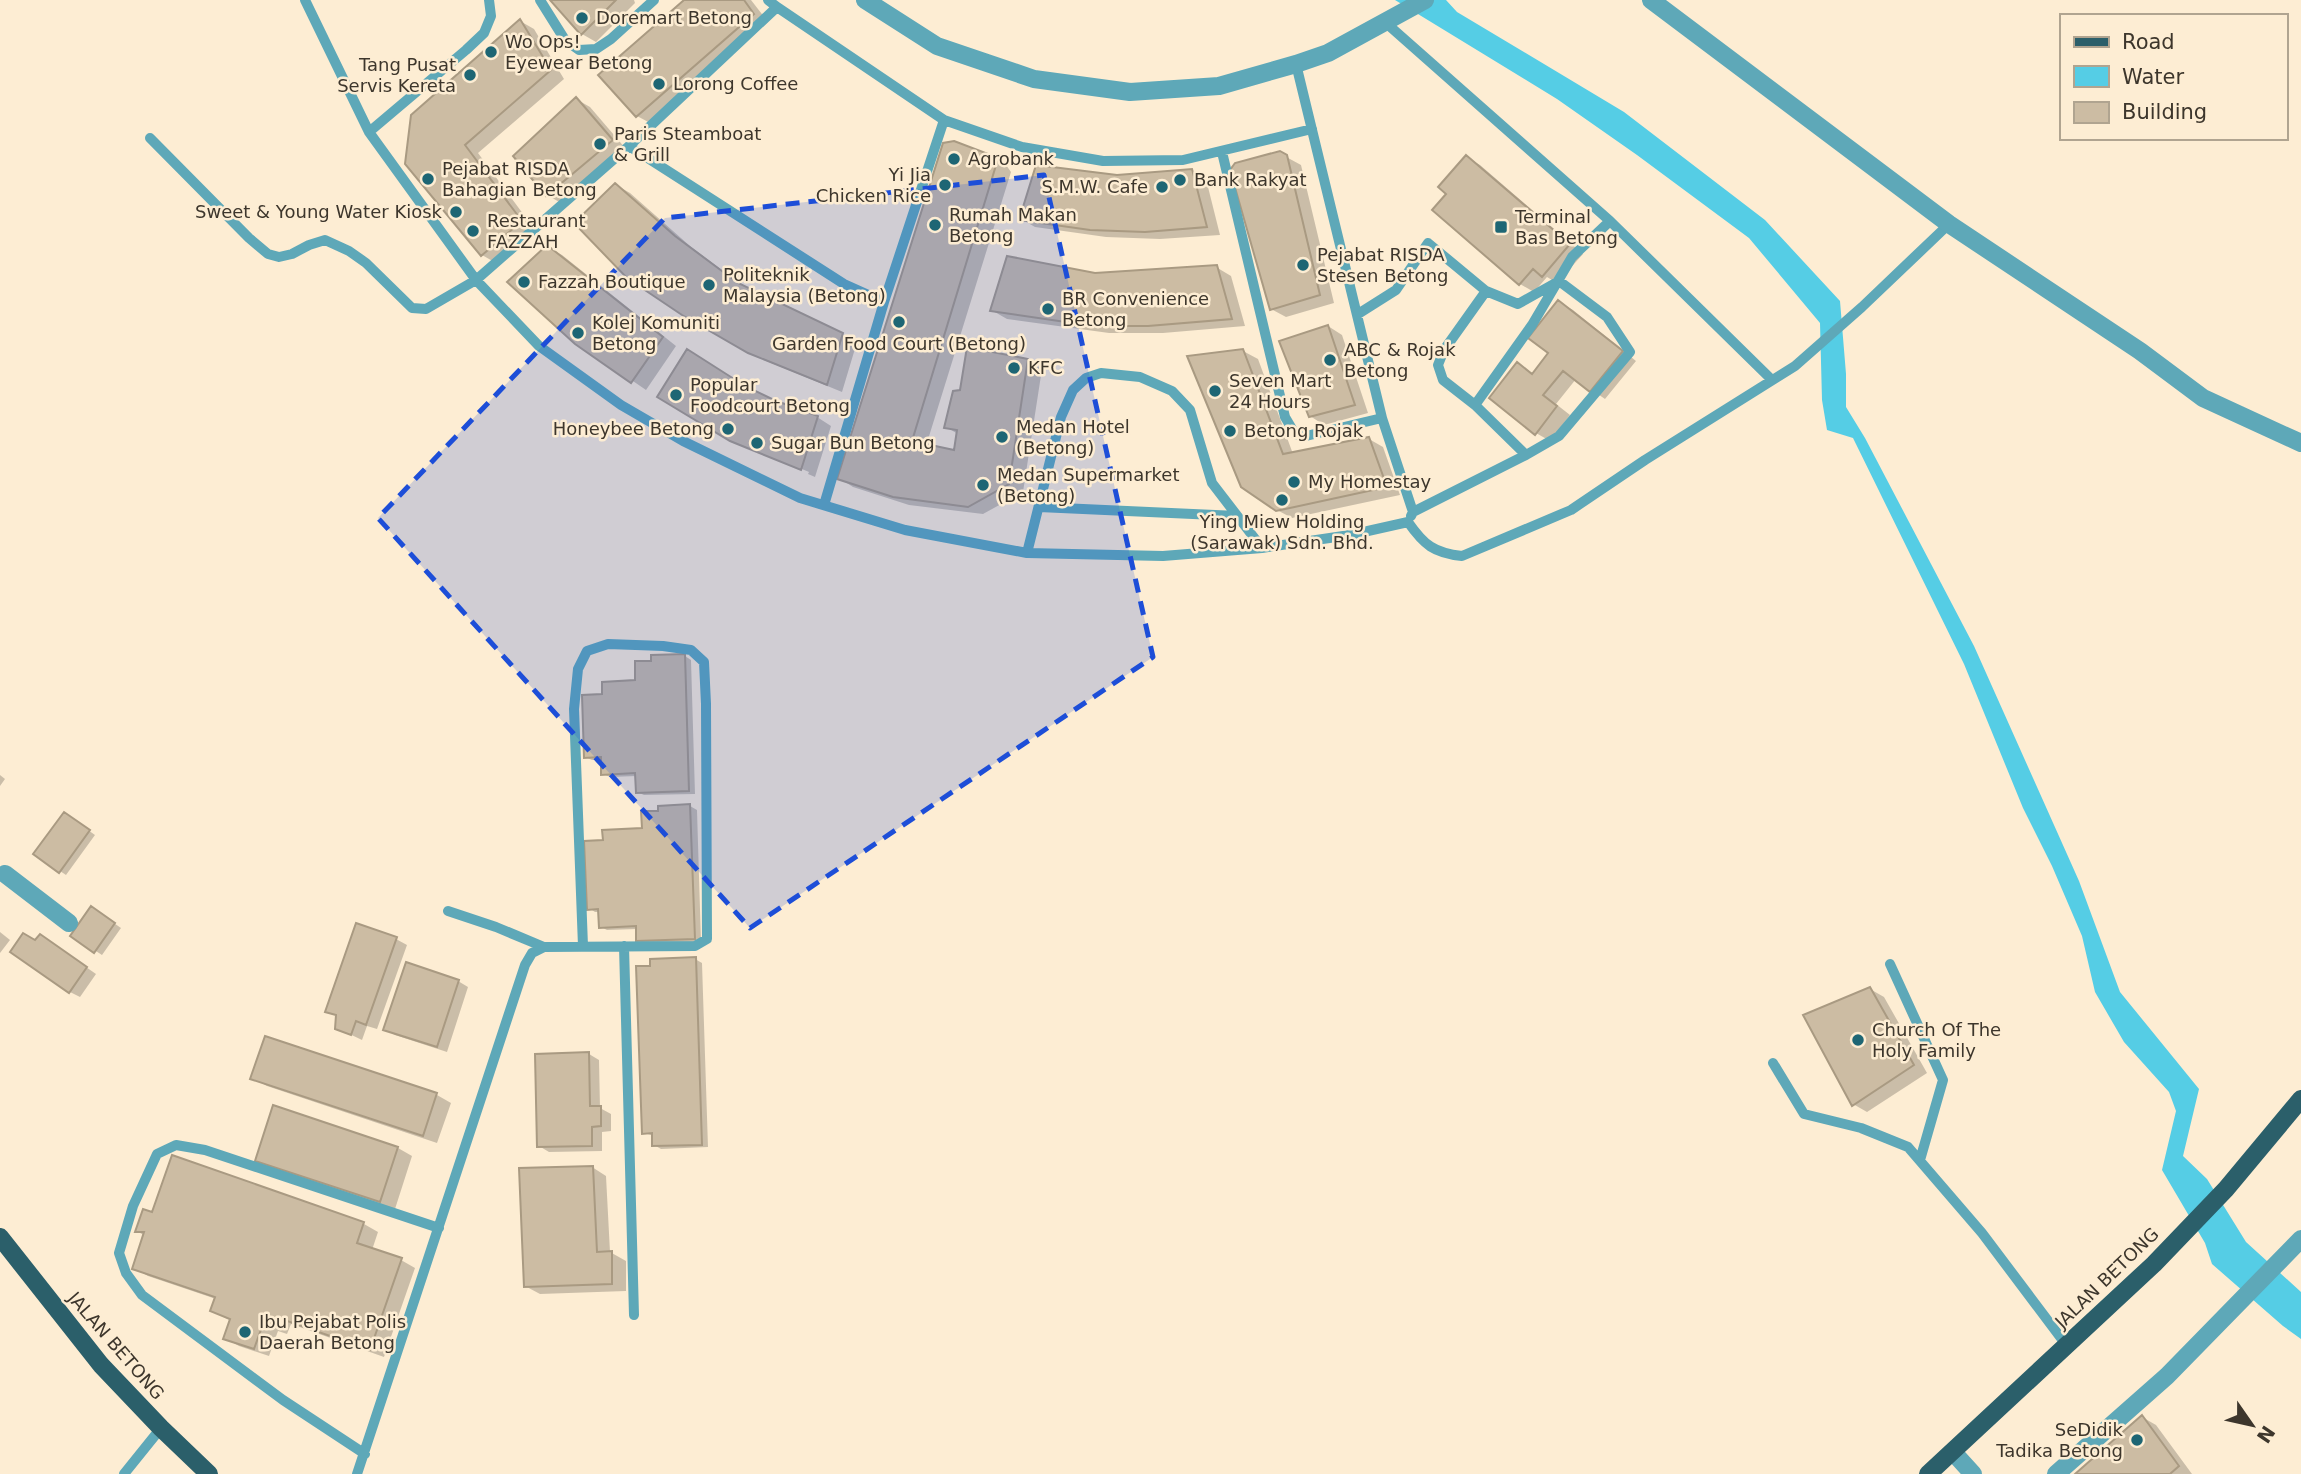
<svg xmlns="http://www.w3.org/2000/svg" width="2301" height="1474" viewBox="0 0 2301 1474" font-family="'DejaVu Sans',sans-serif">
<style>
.water{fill:#55cde5}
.shadow{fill:#0003}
.building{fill:#ccbca3;stroke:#a99a82;stroke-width:2}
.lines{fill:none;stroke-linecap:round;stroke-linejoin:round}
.service{stroke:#5ea8b8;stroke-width:10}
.minor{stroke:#5ea8b8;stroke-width:18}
.tertiary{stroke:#5ea8b8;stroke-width:18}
.primary{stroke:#2b5f6a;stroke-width:18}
.marked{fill:#1d4ed8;fill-opacity:0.2;stroke:#1d4ed8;stroke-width:5;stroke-dasharray:14 9;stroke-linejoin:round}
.poi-dot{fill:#1e6674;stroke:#fdedd3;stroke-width:2.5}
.labels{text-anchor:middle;stroke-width:5;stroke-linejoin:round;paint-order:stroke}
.poi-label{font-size:18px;fill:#3d362c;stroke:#fdedd3;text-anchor:start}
.street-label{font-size:18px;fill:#3d362c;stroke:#fdedd3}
</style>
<rect width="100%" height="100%" fill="#fdedd3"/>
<path class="water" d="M1395,0H1446L1457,12L1624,112L1765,220L1840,301L1846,374V407L1865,438L1974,646L2079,881L2120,992L2199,1089L2183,1156L2207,1179L2246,1242L2301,1292V1339L2283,1326L2212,1264L2205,1243L2162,1170L2176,1111L2169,1092L2124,1042L2095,992L2082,936L2052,866L2023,808L1964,664L1853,438L1827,430L1822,400L1820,323L1749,238L1637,155L1557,99Z"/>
<path class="shadow" d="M552,0H634L635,3L596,42L582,34Z
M686,0H751L768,22L652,124L637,116Z
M520,21L534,29L564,79L478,153L535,230L496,263L482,255L407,163Z
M576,99L590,107L626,149L561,203L547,195Z
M1279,153L1301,165L1334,303L1286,317L1271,309Z
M991,157L1006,165L1011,172L926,446L955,452L958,434L946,427L1028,361L1042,369L1023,492L983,514L909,505L853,487L839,478Z
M1466,157L1480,165L1583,254L1557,283L1547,277L1534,292L1520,284L1434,210L1448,193Z
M1192,171L1206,179L1220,235L1160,239L1106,237L1035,227L1021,219L1117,177Z
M616,185L630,193L690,246L747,289L857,342L842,392L764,360L683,314Z
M547,247L562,255L676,346L646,390L576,342Z
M1216,267L1231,276L1245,326L1163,333H1109L1007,319L993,311L1095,275Z
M1559,302L1573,310L1636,361L1605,399L1576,379L1556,404L1570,415L1550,441L1536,433L1518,365L1534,374L1550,353Z
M1328,326L1342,335L1368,413L1324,425L1310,416Z
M1243,351L1258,359L1293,454L1369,439L1383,447L1400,495L1292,518L1277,510Z
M751,390L773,402L817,417L831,426L815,477L808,474L809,472L730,439Z
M685,656L691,660L695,794L644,795L637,792V776L610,777L603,774V760H592L585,757L604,696L637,682L653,663Z
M0,775L5,779L0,786Z
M690,806L697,810L701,942L644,944L638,940L637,929L607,930L601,927L600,912H595L589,908L604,842L643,830L660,812Z
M71,818L95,835L66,875L60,871Z
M98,912L121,928L102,955L73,936Z
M0,932L10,940L0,953Z
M396,939L407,945L377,1029L367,1026L362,1040L337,1028L338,1017L327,1011Z
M35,942H50L96,974L80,997L70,992Z
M695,959L702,963L708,1147L661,1149L654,1145V1136L644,1133Z
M458,981L468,987L447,1052L395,1035L385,1029Z
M1870,989L1884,997L1927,1073L1867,1112L1853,1104Z
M266,1038L437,1095L451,1103L437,1143L267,1086L252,1078Z
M589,1054L599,1060L600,1108L611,1114V1131L602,1132V1151L549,1152L539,1146Z
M274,1108L398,1148L412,1156L395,1209L271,1168L257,1160Z
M173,1158L364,1224L378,1232L372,1250L401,1260L415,1268L384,1357L291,1324L287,1334L278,1331L269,1356L239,1346L225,1338L231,1321L212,1311L216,1299L148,1276L134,1268L145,1236L137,1231L153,1214Z
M592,1167L606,1176L610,1252L626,1261V1291L540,1294L525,1286Z
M2142,1417L2156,1425L2192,1474H2077Z"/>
<path class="building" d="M550,0H616L581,35Z
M684,0H744L754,14L636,117L598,75Z
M520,19L551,70L465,145L522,221L481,256L405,164L411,115Z
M576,97L613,140L546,196L513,156Z
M954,141L991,155L997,162L912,441L954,450L957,430L944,428L953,391L960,390L967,347L1028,359L1009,484L968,507L893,497L837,479L943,143Z
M1280,151L1287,155L1320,295L1270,310L1230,170L1235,163Z
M1466,155L1570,244L1542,277L1533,269L1519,285L1432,210L1446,194L1438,187Z
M1036,165L1117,175L1192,169L1207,227L1145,232L1090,230L1019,220Z
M615,183L675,236L738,283L843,333L827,385L748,353L682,315L627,278L574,223Z
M547,245L663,337L631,383L575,344L507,282Z
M1007,256L1095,273L1217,265L1232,319L1148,326H1093L990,311Z
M1558,300L1623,351L1590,392L1563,371L1543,395L1557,406L1535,435L1489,398L1517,362L1532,374L1548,353L1528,338Z
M1328,325L1355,405L1309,417L1279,341Z
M687,349L745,386L774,400L818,416L801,470L730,441L657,397Z
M1243,349L1283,454L1369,437L1387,487L1276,511L1241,487L1187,356Z
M685,654L689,791L636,793L635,773L601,775V757L584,758L582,695L602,694V682L635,680V661H651V655Z
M690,804L695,939L636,941V926L599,928L598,909L587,910L584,841L603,840L602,830L642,828L641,811H658V806Z
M64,812L90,830L59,873L33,854Z
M91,906L115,923L94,953L70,936Z
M356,923L397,937L366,1025L356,1021L351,1035L335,1029L336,1015L325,1012Z
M23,933L35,940L40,934L87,967L69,993L10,952Z
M696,957L702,1145L652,1146V1133L642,1134L636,966H650V959Z
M406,962L459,980L437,1047L383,1030Z
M1870,987L1914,1065L1852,1106L1803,1015Z
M265,1036L437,1093L423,1136L250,1079Z
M589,1052L590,1106H601V1126L592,1127V1146L537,1147L535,1054Z
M273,1105L398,1147L380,1202L255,1161Z
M172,1155L364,1222L357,1243L402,1258L370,1350L276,1317L273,1328L263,1324L254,1349L223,1339L230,1319L210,1311L215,1297L132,1269L144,1232H135L143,1209L152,1212Z
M593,1166L597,1252L612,1251V1284L524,1287L519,1168Z
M2142,1415L2179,1466L2170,1474H2075Z"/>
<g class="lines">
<path class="service" d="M305,0L369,132L476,280L539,346L621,405L683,441L800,498L905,530L1027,553L1163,556L1262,548L1350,535L1408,522C1424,545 1434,553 1462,556L1571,510L1645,460L1795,366L1862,307L1949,224
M540,0L565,40L579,50L596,49L611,39L654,0
M768,0L777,7L629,146L844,284L884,302L944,120L777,7
M1386,23L1610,221L1771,379
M1296,64L1382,418L1413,512L1411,516
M944,120L1022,147L1103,161L1183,160L1312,129
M369,132L466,50L484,33L491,16L489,0
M150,138L249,238L268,254L279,257L292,254L309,245L325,240L349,251L366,263L412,308L426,309L476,280L629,146
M1222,152L1285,417L1295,434L1306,436L1382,418
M1358,314L1396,290L1428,243L1486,291L1518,304L1559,281L1607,317L1630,352L1559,436L1526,455L1413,512
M1475,405L1443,380L1438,365L1444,350L1486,291
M1526,455L1475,405L1532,325L1572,257L1610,221
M824,505L884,302
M1039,507L1237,516
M1027,553L1061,417L1073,390L1086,378L1101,373L1140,377L1172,391L1190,410L1212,483L1262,548
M448,911L496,927L544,947
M624,946L634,1315
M1890,964L1943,1080L1920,1160
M1773,1063L1804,1114L1861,1128L1908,1147L1982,1233L2067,1346
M365,1454L283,1400L142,1295L126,1273L119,1253L133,1206L157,1154L176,1145L205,1150L439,1228
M124,1474L161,1428
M357,1474L525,965L532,953L544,947L695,946L707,939L706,704L704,662L691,650L663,646L608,644L587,651L578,669L574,709L583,946"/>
<path class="minor" d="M865,0L937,46L1034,79L1130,92L1219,86L1296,64L1328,53L1425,0
M5,874L69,923
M1953,1452L1973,1474
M2056,1474L2167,1376L2301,1239"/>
<path class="tertiary" d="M1651,0L1949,224L2140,351L2203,398L2301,443"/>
<path class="primary" d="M0,1237L101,1365L161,1428L209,1474
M1928,1474L2154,1264L2226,1189L2301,1099"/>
</g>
<path class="marked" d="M1044,175L1153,657L750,928L378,518L665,218Z"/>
<g class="poi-dot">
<circle cx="582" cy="18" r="7"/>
<circle cx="491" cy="52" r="7"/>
<circle cx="470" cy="75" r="7"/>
<circle cx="659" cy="84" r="7"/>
<circle cx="600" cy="144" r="7"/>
<circle cx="954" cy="159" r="7"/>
<circle cx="428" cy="179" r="7"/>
<circle cx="1180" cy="180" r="7"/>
<circle cx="945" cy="185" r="7"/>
<circle cx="1162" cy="187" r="7"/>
<circle cx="456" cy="212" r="7"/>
<circle cx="935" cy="225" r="7"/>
<rect x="1494" y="220" width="14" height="14" rx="3.5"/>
<circle cx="473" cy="231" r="7"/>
<circle cx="1303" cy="265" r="7"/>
<circle cx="524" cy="282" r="7"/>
<circle cx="709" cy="285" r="7"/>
<circle cx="1048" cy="309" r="7"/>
<circle cx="899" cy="322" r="7"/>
<circle cx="578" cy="333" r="7"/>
<circle cx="1330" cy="360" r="7"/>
<circle cx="1014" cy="368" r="7"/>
<circle cx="1215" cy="391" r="7"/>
<circle cx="676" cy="395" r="7"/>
<circle cx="728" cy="429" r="7"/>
<circle cx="1230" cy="431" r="7"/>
<circle cx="1002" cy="437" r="7"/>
<circle cx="757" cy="443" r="7"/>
<circle cx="1294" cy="482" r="7"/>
<circle cx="983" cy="485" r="7"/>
<circle cx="1282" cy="500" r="7"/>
<circle cx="1858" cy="1040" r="7"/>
<circle cx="245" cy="1332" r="7"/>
<circle cx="2137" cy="1440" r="7"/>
</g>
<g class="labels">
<g class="poi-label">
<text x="596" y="24">Doremart Betong</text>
<text x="505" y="48">Wo Ops!<tspan x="505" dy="21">Eyewear Betong</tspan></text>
<text x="456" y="71" text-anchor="end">Tang Pusat<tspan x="456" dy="21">Servis Kereta</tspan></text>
<text x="673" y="90">Lorong Coffee</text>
<text x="614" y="140">Paris Steamboat<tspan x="614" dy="21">&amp; Grill</tspan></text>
<text x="968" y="165">Agrobank</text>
<text x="442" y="175">Pejabat RISDA<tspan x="442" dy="21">Bahagian Betong</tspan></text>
<text x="931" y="181" text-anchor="end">Yi Jia<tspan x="931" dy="21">Chicken Rice</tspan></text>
<text x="1194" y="186">Bank Rakyat</text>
<text x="1148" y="193" text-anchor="end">S.M.W. Cafe</text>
<text x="442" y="218" text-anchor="end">Sweet &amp; Young Water Kiosk</text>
<text x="949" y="221">Rumah Makan<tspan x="949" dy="21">Betong</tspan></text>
<text x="1515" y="223">Terminal<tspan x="1515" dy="21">Bas Betong</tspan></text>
<text x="487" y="227">Restaurant<tspan x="487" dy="21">FAZZAH</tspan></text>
<text x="1317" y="261">Pejabat RISDA<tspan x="1317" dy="21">Stesen Betong</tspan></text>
<text x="723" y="281">Politeknik<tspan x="723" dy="21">Malaysia (Betong)</tspan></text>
<text x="538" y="288">Fazzah Boutique</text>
<text x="1062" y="305">BR Convenience<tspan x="1062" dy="21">Betong</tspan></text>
<text x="592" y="329">Kolej Komuniti<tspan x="592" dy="21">Betong</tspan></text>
<text x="899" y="350" text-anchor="middle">Garden Food Court (Betong)</text>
<text x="1344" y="356">ABC &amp; Rojak<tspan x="1344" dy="21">Betong</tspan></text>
<text x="1028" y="374">KFC</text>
<text x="1229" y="387">Seven Mart<tspan x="1229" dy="21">24 Hours</tspan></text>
<text x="690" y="391">Popular<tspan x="690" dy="21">Foodcourt Betong</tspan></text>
<text x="1016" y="433">Medan Hotel<tspan x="1016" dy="21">(Betong)</tspan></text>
<text x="714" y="435" text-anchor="end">Honeybee Betong</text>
<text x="1244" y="437">Betong Rojak</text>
<text x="771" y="449">Sugar Bun Betong</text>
<text x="997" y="481">Medan Supermarket<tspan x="997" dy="21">(Betong)</tspan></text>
<text x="1308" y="488">My Homestay</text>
<text x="1282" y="528" text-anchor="middle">Ying Miew Holding<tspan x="1282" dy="21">(Sarawak) Sdn. Bhd.</tspan></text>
<text x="1872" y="1036">Church Of The<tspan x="1872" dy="21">Holy Family</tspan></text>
<text x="259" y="1328">Ibu Pejabat Polis<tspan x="259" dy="21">Daerah Betong</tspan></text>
<text x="2123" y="1436" text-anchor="end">SeDidik<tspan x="2123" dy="21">Tadika Betong</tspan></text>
</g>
<g class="street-label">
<text transform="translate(2107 1278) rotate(-44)" y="6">JALAN BETONG</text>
<text transform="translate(116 1346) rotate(49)" y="6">JALAN BETONG</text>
</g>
</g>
<rect x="2060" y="14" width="228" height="126" fill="#fdedd3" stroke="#b0a490" stroke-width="2"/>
<rect x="2074" y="37" width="35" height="10" fill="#2b5f6a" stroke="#b0a490" stroke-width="2"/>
<text x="2122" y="49" font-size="21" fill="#3d362c">Road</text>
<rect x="2074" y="66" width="35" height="21" fill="#55cde5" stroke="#b0a490" stroke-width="2"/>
<text x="2122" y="84" font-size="21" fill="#3d362c">Water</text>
<rect x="2074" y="102" width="35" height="21" fill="#ccbca3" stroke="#b0a490" stroke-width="2"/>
<text x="2122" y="119" font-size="21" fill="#3d362c">Building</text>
<g transform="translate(2252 1425) rotate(124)" stroke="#fdedd3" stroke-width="5" paint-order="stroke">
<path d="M0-5L12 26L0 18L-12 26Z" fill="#3d362c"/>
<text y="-10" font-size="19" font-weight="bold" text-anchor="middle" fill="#3d362c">N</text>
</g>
</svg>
